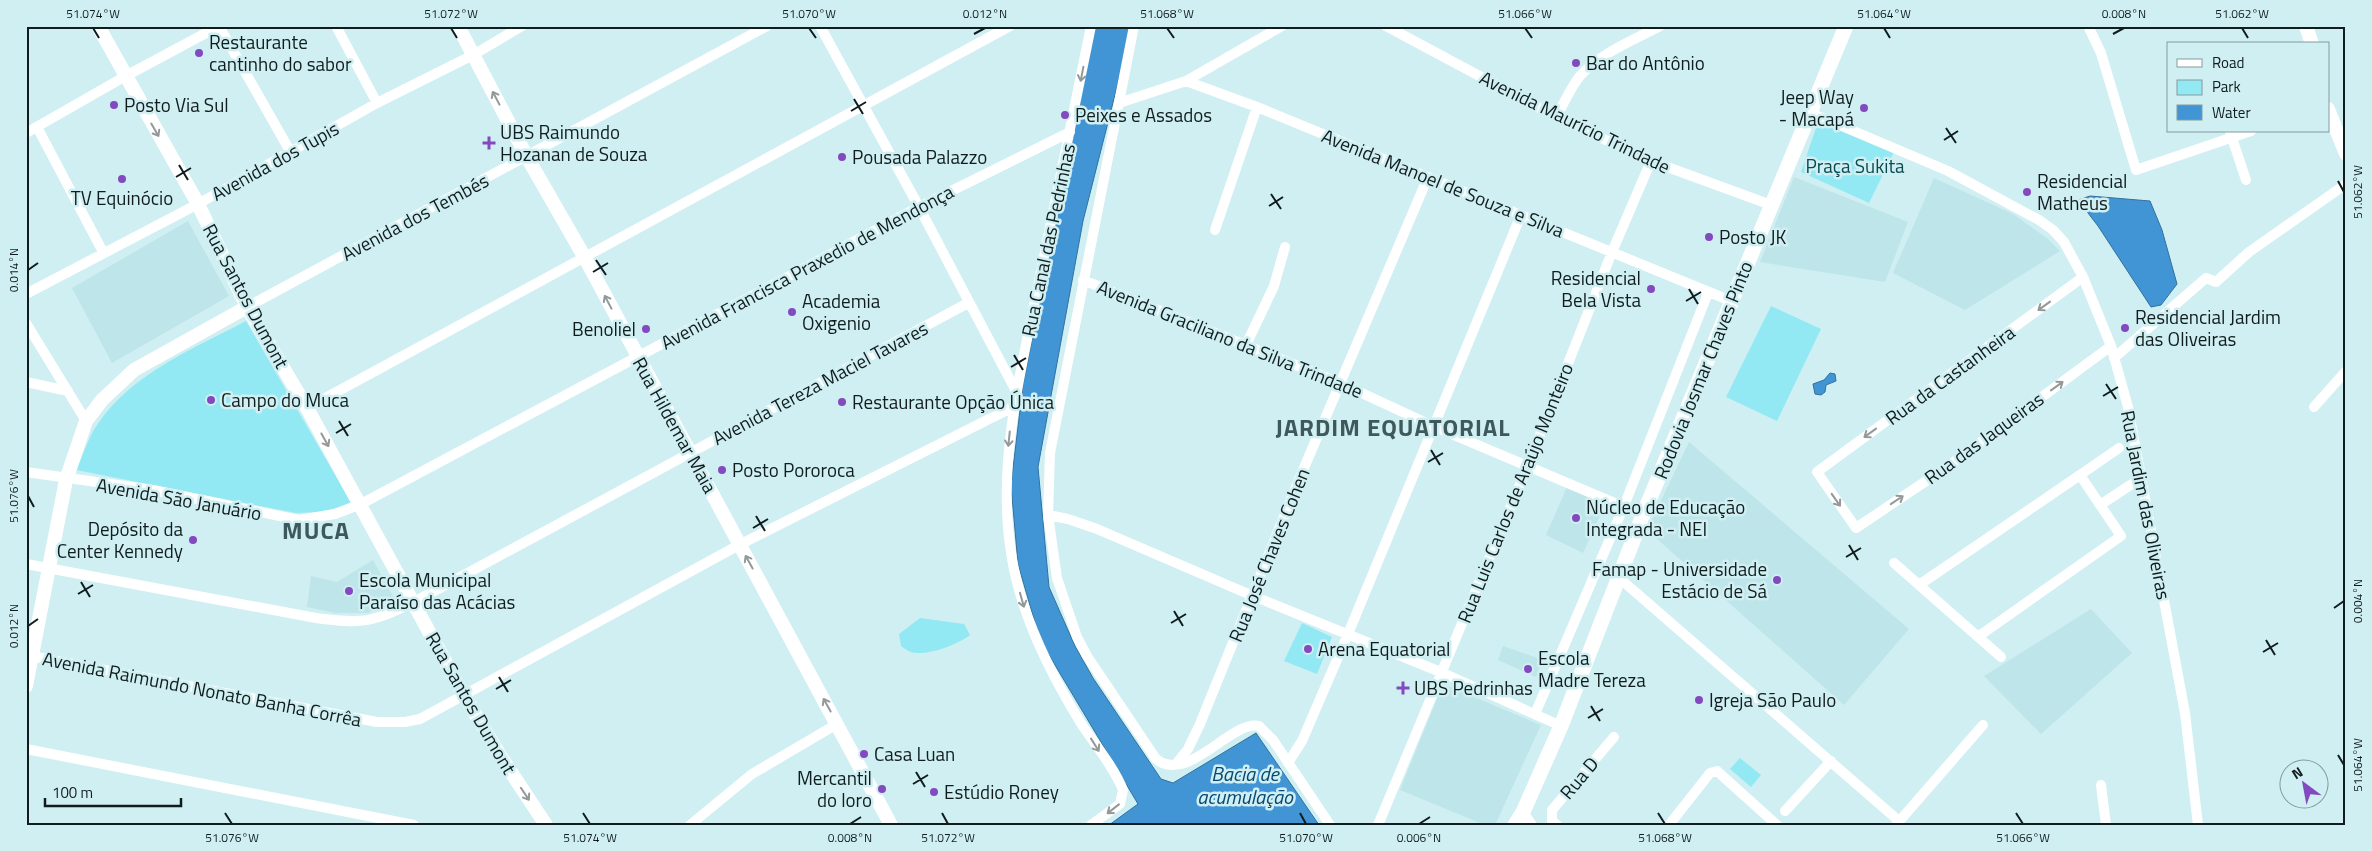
<svg xmlns="http://www.w3.org/2000/svg" width="2372" height="851" viewBox="0 0 2372 851" font-family="'Titillium Web',sans-serif">
<style>
.built{fill:#bde5ea}
.green{fill:#92e9f3}
.water{fill:#4295d4;stroke:#33719d}
.lines{fill:none;stroke-linecap:round;stroke-linejoin:round}
.street{stroke:#fff;stroke-width:10}
.secondary{stroke:#fff;stroke-width:14}
.primary{stroke:#fff;stroke-width:15}
.oneway{stroke:#939999}
.ticks{fill:none;stroke:#101c1d;stroke-width:2}
.poi-dot{fill:#8349bf;stroke:#d0eff2;stroke-width:2}
.labels{text-anchor:middle;stroke-width:5;stroke-linejoin:round;paint-order:stroke}
.poi-label{font-size:19px;fill:#101c1d;stroke:#d0eff2;text-anchor:start}
.street-label{font-size:19px;fill:#101c1d;stroke:#d0eff2}
.park-label{font-size:19px;fill:#074b51;stroke:#d0eff2}
.water-label{font-size:20px;font-style:italic;fill:#074872;stroke:#d0eff2}
.district-label{font-size:24px;font-weight:bold;letter-spacing:1px;fill:#3e595c;stroke:#d0eff2}
.neatline{fill:none;stroke:#101c1d;stroke-width:2}
.ticks-label{font-size:12px;text-anchor:middle;fill:#101c1d}
</style>
<rect width="100%" height="100%" fill="#d0eff2"/>
<path class="built" d="M1794,177L1908,222L1885,282L1760,262Z
M1934,178L2013,214L2048,239L2060,251L1965,310L1893,273Z
M188,221L229,296L112,363L72,288Z
M1689,442L1909,629L1844,705L1647,530Z
M1567,487L1606,502L1583,553L1546,535Z
M373,560L395,600L368,613H336L307,607L311,576L337,582Z
M2091,609L2132,653L2041,734L1984,676Z
M1503,646L1543,660L1536,677L1498,660Z
M1443,684L1541,725L1495,825H1485L1400,790Z"/>
<path class="green" d="M1818,122L1894,152L1869,203L1801,172Z
M1771,306L1821,329L1777,421L1726,397Z
M246,321L352,504L320,512L296,513L76,470C83,456 88,438 97,425C132,373 193,349 246,321Z
M920,618L964,624L970,635C959,644 926,657 911,652C908,651 904,648 901,646L899,634Z
M1302,623L1332,637L1317,674L1284,661Z
M1740,758L1761,775L1751,787L1730,769Z"/>
<path class="water" d="M1095,26H1130L1121,71L1083,221L1038,467L1049,587L1075,646L1093,678L1161,779L1173,783L1256,733L1319,825H1109L1138,804L1040,640L1018,564L1011,485L1023,385Z
M2090,196L2150,201L2162,230L2177,284L2161,305L2151,307L2098,226L2078,200Z
M1830,373L1835,374L1836,381L1826,385L1825,392L1821,395L1815,394L1813,384L1824,380Z"/>
<g class="lines">
<path class="street" d="M219,26L290,151
M336,26L377,103
M820,26L919,207L1016,391
M1134,26L1050,453L1048,515L1057,578L1077,637L1087,656L1156,759C1188,785 1232,719 1259,726L1273,740L1330,825
M1386,26L1556,117L1651,161L1771,205
M2089,28L2101,53L2136,170L2251,131
M1186,81L1257,107L1731,301
M1119,103L1186,81L1282,26
M1811,113L1948,171L2039,220L2053,230L2064,242L2083,277L2111,346L2128,407L2185,713L2198,825
M1556,117C1564,104 1570,88 1580,76C1600,53 1634,40 1660,26
M37,127L103,252
M2230,132L2246,180
M26,133L124,77L219,26
M1215,230L1257,107
M2083,277L1817,472L1856,528L1944,469L2111,346
M1083,280L1340,383L1435,427L1643,515
M26,294L198,204L377,103L473,55L522,26
M247,307L767,26
M26,323L86,421
M1246,345L1274,286L1285,247
M2114,358L2206,278L2216,282L2249,252L2346,184
M26,382L68,391
M2314,407L2346,371
M307,408L1010,26
M26,472L153,490L299,520L335,514L361,504L919,207L1070,132
M2080,475L2119,448
M2100,505L2141,478
M1048,515L1068,519L1097,529L1253,596L1443,673L1561,726
M1894,563L2001,657
M26,564L316,618C363,624 371,623 414,602L968,303
M1618,577L1899,821
M1919,585L2080,475L2121,536L1979,636
M26,655L377,722H405L420,719L739,545L1013,407
M1535,714L1624,506L1708,293
M26,749L414,825
M1288,763L1302,741L1348,634L1521,215
M1176,764L1188,749L1200,724L1298,482L1428,177
M2101,785L2106,825
M1785,811L1831,761
M1523,812L1532,825
M690,825L752,774L837,724
M1091,825L1120,804L1123,790C1115,769 1095,744 1082,725C1058,686 1037,647 1023,603C988,497 1017,391 1038,286C1055,199 1074,113 1091,26
M1378,825L1528,465L1612,252L1651,161
M1557,825L1552,821V810L1614,737
M1669,825L1710,773L1717,771L1777,825
M1896,825L1983,725"/>
<path class="secondary" d="M98,26L198,204L247,307L307,408L463,694L501,757L546,825
M458,26L527,157L585,258L891,825
M2306,26L2312,44
M2328,109L2346,154
M26,686L66,480L86,421L102,400L134,370L247,307"/>
<path class="primary" d="M1515,825L1523,812L1561,726L1643,515L1846,26"/>
</g>
<defs><path id="oneway-shaft" d="M-6 0H5M1.5-3L5.5 0L1.5 3" fill="none" stroke-width="1.6" stroke-linecap="round" stroke-linejoin="round" transform="scale(1.25)"/></defs>
<g class="oneway">
<use href="#oneway-shaft" transform="translate(1082 74) rotate(101)"/>
<use href="#oneway-shaft" transform="translate(496 98) rotate(-118)"/>
<use href="#oneway-shaft" transform="translate(155 130) rotate(60)"/>
<use href="#oneway-shaft" transform="translate(608 302) rotate(-118)"/>
<use href="#oneway-shaft" transform="translate(2044 306) rotate(144)"/>
<use href="#oneway-shaft" transform="translate(2057 386) rotate(-36)"/>
<use href="#oneway-shaft" transform="translate(1870 433) rotate(144)"/>
<use href="#oneway-shaft" transform="translate(1009 439) rotate(96)"/>
<use href="#oneway-shaft" transform="translate(325 440) rotate(61)"/>
<use href="#oneway-shaft" transform="translate(1836 500) rotate(55)"/>
<use href="#oneway-shaft" transform="translate(1897 500) rotate(-34)"/>
<use href="#oneway-shaft" transform="translate(749 562) rotate(-119)"/>
<use href="#oneway-shaft" transform="translate(1022 600) rotate(74)"/>
<use href="#oneway-shaft" transform="translate(827 705) rotate(-119)"/>
<use href="#oneway-shaft" transform="translate(1095 745) rotate(58)"/>
<use href="#oneway-shaft" transform="translate(525 794) rotate(56)"/>
<use href="#oneway-shaft" transform="translate(1113 809) rotate(142)"/>
</g>
<path class="ticks" d="M93,28L99,38M451,28L457,38M809,28L816,38M1167,28L1174,38M1525,28L1532,38M1884,28L1890,38M2242,28L2248,38M974,34L985,28M2113,34L2124,28M854,99L863,114M851,111L866,102M1946,128L1956,143M1944,140L1958,131M179,165L188,180M176,177L191,168M2338,181L2344,192M1271,194L1281,209M1269,206L1283,197M596,260L606,275M28,270L38,263M593,272L608,263M1689,289L1698,304M1686,301L1701,292M1014,355L1023,370M1011,367L1026,358M2106,384L2116,399M2103,396L2118,387M339,421L348,436M336,433L351,424M1431,450L1440,465M1428,462L1443,453M28,496L34,507M756,516L765,531M753,528L768,519M1849,545L1858,560M1846,557L1861,548M81,582L90,597M78,594L93,585M2334,608L2344,601M1174,611L1183,626M1171,623L1186,614M28,626L38,619M2266,640L2275,655M2263,652L2278,643M499,677L508,692M496,689L511,680M1591,706L1600,721M1588,718L1603,709M2338,755L2344,765M916,772L925,787M913,784L928,775M225,813L232,824M583,813L590,824M942,813L948,824M1300,813L1306,824M1658,813L1665,824M2016,813L2023,824M850,824L861,817M1419,824L1430,817"/>
<g class="poi-dot">
<circle cx="199" cy="53" r="5"/>
<circle cx="1576" cy="63" r="5"/>
<circle cx="114" cy="105" r="5"/>
<circle cx="1864" cy="108" r="5"/>
<circle cx="1065" cy="115" r="5"/>
<path d="M486.5 135.5h5v5h5v5h-5v5h-5v-5h-5v-5h5z"/>
<circle cx="842" cy="157" r="5"/>
<circle cx="122" cy="179" r="5"/>
<circle cx="2027" cy="192" r="5"/>
<circle cx="1709" cy="237" r="5"/>
<circle cx="1651" cy="289" r="5"/>
<circle cx="792" cy="312" r="5"/>
<circle cx="2125" cy="328" r="5"/>
<circle cx="646" cy="329" r="5"/>
<circle cx="211" cy="400" r="5"/>
<circle cx="842" cy="402" r="5"/>
<circle cx="722" cy="470" r="5"/>
<circle cx="1576" cy="518" r="5"/>
<circle cx="193" cy="540" r="5"/>
<circle cx="1777" cy="580" r="5"/>
<circle cx="349" cy="591" r="5"/>
<circle cx="1308" cy="649" r="5"/>
<circle cx="1528" cy="669" r="5"/>
<path d="M1400.5 680.5h5v5h5v5h-5v5h-5v-5h-5v-5h5z"/>
<circle cx="1699" cy="700" r="5"/>
<circle cx="864" cy="754" r="5"/>
<circle cx="882" cy="789" r="5"/>
<circle cx="934" cy="792" r="5"/>
</g>
<g class="labels">
<g class="poi-label">
<text x="209" y="49">Restaurante<tspan x="209" dy="22">cantinho do sabor</tspan></text>
<text x="1586" y="70">Bar do Antônio</text>
<text x="1854" y="104" text-anchor="end">Jeep Way<tspan x="1854" dy="22">- Macapá</tspan></text>
<text x="124" y="112">Posto Via Sul</text>
<text x="1075" y="122">Peixes e Assados</text>
<text x="500" y="139">UBS Raimundo<tspan x="500" dy="22">Hozanan de Souza</tspan></text>
<text x="852" y="164">Pousada Palazzo</text>
<text x="2037" y="188">Residencial<tspan x="2037" dy="22">Matheus</tspan></text>
<text x="122" y="205" text-anchor="middle">TV Equinócio</text>
<text x="1719" y="244">Posto JK</text>
<text x="1641" y="285" text-anchor="end">Residencial<tspan x="1641" dy="22">Bela Vista</tspan></text>
<text x="802" y="308">Academia<tspan x="802" dy="22">Oxigenio</tspan></text>
<text x="2135" y="324">Residencial Jardim<tspan x="2135" dy="22">das Oliveiras</tspan></text>
<text x="636" y="336" text-anchor="end">Benoliel</text>
<text x="221" y="407">Campo do Muca</text>
<text x="852" y="409">Restaurante Opção Única</text>
<text x="732" y="477">Posto Pororoca</text>
<text x="1586" y="514">Núcleo de Educação<tspan x="1586" dy="22">Integrada - NEI</tspan></text>
<text x="183" y="536" text-anchor="end">Depósito da<tspan x="183" dy="22">Center Kennedy</tspan></text>
<text x="1767" y="576" text-anchor="end">Famap - Universidade<tspan x="1767" dy="22">Estácio de Sá</tspan></text>
<text x="359" y="587">Escola Municipal<tspan x="359" dy="22">Paraíso das Acácias</tspan></text>
<text x="1318" y="656">Arena Equatorial</text>
<text x="1538" y="665">Escola<tspan x="1538" dy="22">Madre Tereza</tspan></text>
<text x="1414" y="695">UBS Pedrinhas</text>
<text x="1709" y="707">Igreja São Paulo</text>
<text x="874" y="761">Casa Luan</text>
<text x="872" y="785" text-anchor="end">Mercantil<tspan x="872" dy="22">do loro</tspan></text>
<text x="944" y="799">Estúdio Roney</text>
</g>
<g class="street-label">
<text transform="translate(1575 122) rotate(26)" y="7">Avenida Maurício Trindade</text>
<text transform="translate(275 161) rotate(-29)" y="7">Avenida dos Tupis</text>
<text transform="translate(1443 183) rotate(22)" y="7">Avenida Manoel de Souza e Silva</text>
<text transform="translate(415 217) rotate(-28)" y="7">Avenida dos Tembés</text>
<text transform="translate(1048 240) rotate(-78)" y="7">Rua Canal das Pedrinhas</text>
<text transform="translate(807 267) rotate(-28)" y="7">Avenida Francisca Praxedio de Mendonça</text>
<text transform="translate(246 296) rotate(62)" y="7">Rua Santos Dumont</text>
<text transform="translate(1230 339) rotate(22)" y="7">Avenida Graciliano da Silva Trindade</text>
<text transform="translate(1703 370) rotate(-68)" y="7">Rodovia Josmar Chaves Pinto</text>
<text transform="translate(1950 375) rotate(-36)" y="7">Rua da Castanheira</text>
<text transform="translate(820 383) rotate(-28)" y="7">Avenida Tereza Maciel Tavares</text>
<text transform="translate(675 425) rotate(61)" y="7">Rua Hildemar Maia</text>
<text transform="translate(1984 438) rotate(-36)" y="7">Rua das Jaqueiras</text>
<text transform="translate(1515 493) rotate(-68)" y="7">Rua Luis Carlos de Araújo Monteiro</text>
<text transform="translate(179 499) rotate(10)" y="7">Avenida São Januário</text>
<text transform="translate(2146 505) rotate(79)" y="7">Rua Jardim das Oliveiras</text>
<text transform="translate(1269 555) rotate(-68)" y="7">Rua José Chaves Cohen</text>
<text transform="translate(202 689) rotate(11)" y="7">Avenida Raimundo Nonato Banha Corrêa</text>
<text transform="translate(471 703) rotate(60)" y="7">Rua Santos Dumont</text>
<text transform="translate(1579 778) rotate(-50)" y="7">Rua D</text>
</g>
<g class="park-label">
<text x="1855" y="173">Praça Sukita</text>
</g>
<g class="water-label">
<text x="1245" y="781">Bacia de<tspan x="1245" dy="23">acumulação</tspan></text>
</g>
<g class="district-label">
<text x="1393" y="436">JARDIM EQUATORIAL</text>
<text x="316" y="539">MUCA</text>
</g>
</g>
<rect width="2372" height="851" fill="none" stroke="#d0eff2" stroke-width="55"/>
<rect x="2167" y="42" width="162" height="90" fill="#d0eff2" stroke="#839b9d"/>
<rect x="2177" y="59" width="25" height="8" fill="#ffffff" stroke="#839b9d"/>
<text x="2212" y="68" font-size="15" fill="#101c1d">Road</text>
<rect x="2177" y="80" width="25" height="15" fill="#92e9f3" stroke="#839b9d"/>
<text x="2212" y="92" font-size="15" fill="#101c1d">Park</text>
<rect x="2177" y="105" width="25" height="15" fill="#4295d4" stroke="#839b9d"/>
<text x="2212" y="118" font-size="15" fill="#101c1d">Water</text>
<g transform="translate(2304 784) rotate(328)"><circle r="24" fill="#d0eff2" stroke="#839b9d"/>
<path d="M0-4L9 19L0 12L-9 19Z" fill="#8349bf"/>
<text y="-8" font-size="14" font-weight="bold" text-anchor="middle" fill="#101c1d">N</text>
</g>
<path d="M45 798v8h136v-8" fill="none" stroke="#101c1d" stroke-width="2.5"/>
<text x="52" y="798" font-size="15" fill="#101c1d" stroke="#d0eff2" stroke-width="4" paint-order="stroke">100 m</text>
<rect x="28" y="28" width="2316" height="796" class="neatline"/>
<g class="ticks-label">
<text x="93" y="18">51.074°W</text>
<text x="451" y="18">51.072°W</text>
<text x="809" y="18">51.070°W</text>
<text x="985" y="18">0.012°N</text>
<text x="1167" y="18">51.068°W</text>
<text x="1525" y="18">51.066°W</text>
<text x="1884" y="18">51.064°W</text>
<text x="2124" y="18">0.008°N</text>
<text x="2242" y="18">51.062°W</text>
<text transform="translate(2358 192) rotate(-90)" y="4">51.062°W</text>
<text transform="translate(14 270) rotate(-90)" y="4">0.014°N</text>
<text transform="translate(14 496) rotate(-90)" y="4">51.076°W</text>
<text transform="translate(2358 601) rotate(-90)" y="4">0.004°N</text>
<text transform="translate(14 626) rotate(-90)" y="4">0.012°N</text>
<text transform="translate(2358 765) rotate(-90)" y="4">51.064°W</text>
<text x="232" y="842">51.076°W</text>
<text x="590" y="842">51.074°W</text>
<text x="850" y="842">0.008°N</text>
<text x="948" y="842">51.072°W</text>
<text x="1306" y="842">51.070°W</text>
<text x="1419" y="842">0.006°N</text>
<text x="1665" y="842">51.068°W</text>
<text x="2023" y="842">51.066°W</text>
</g>
</svg>
